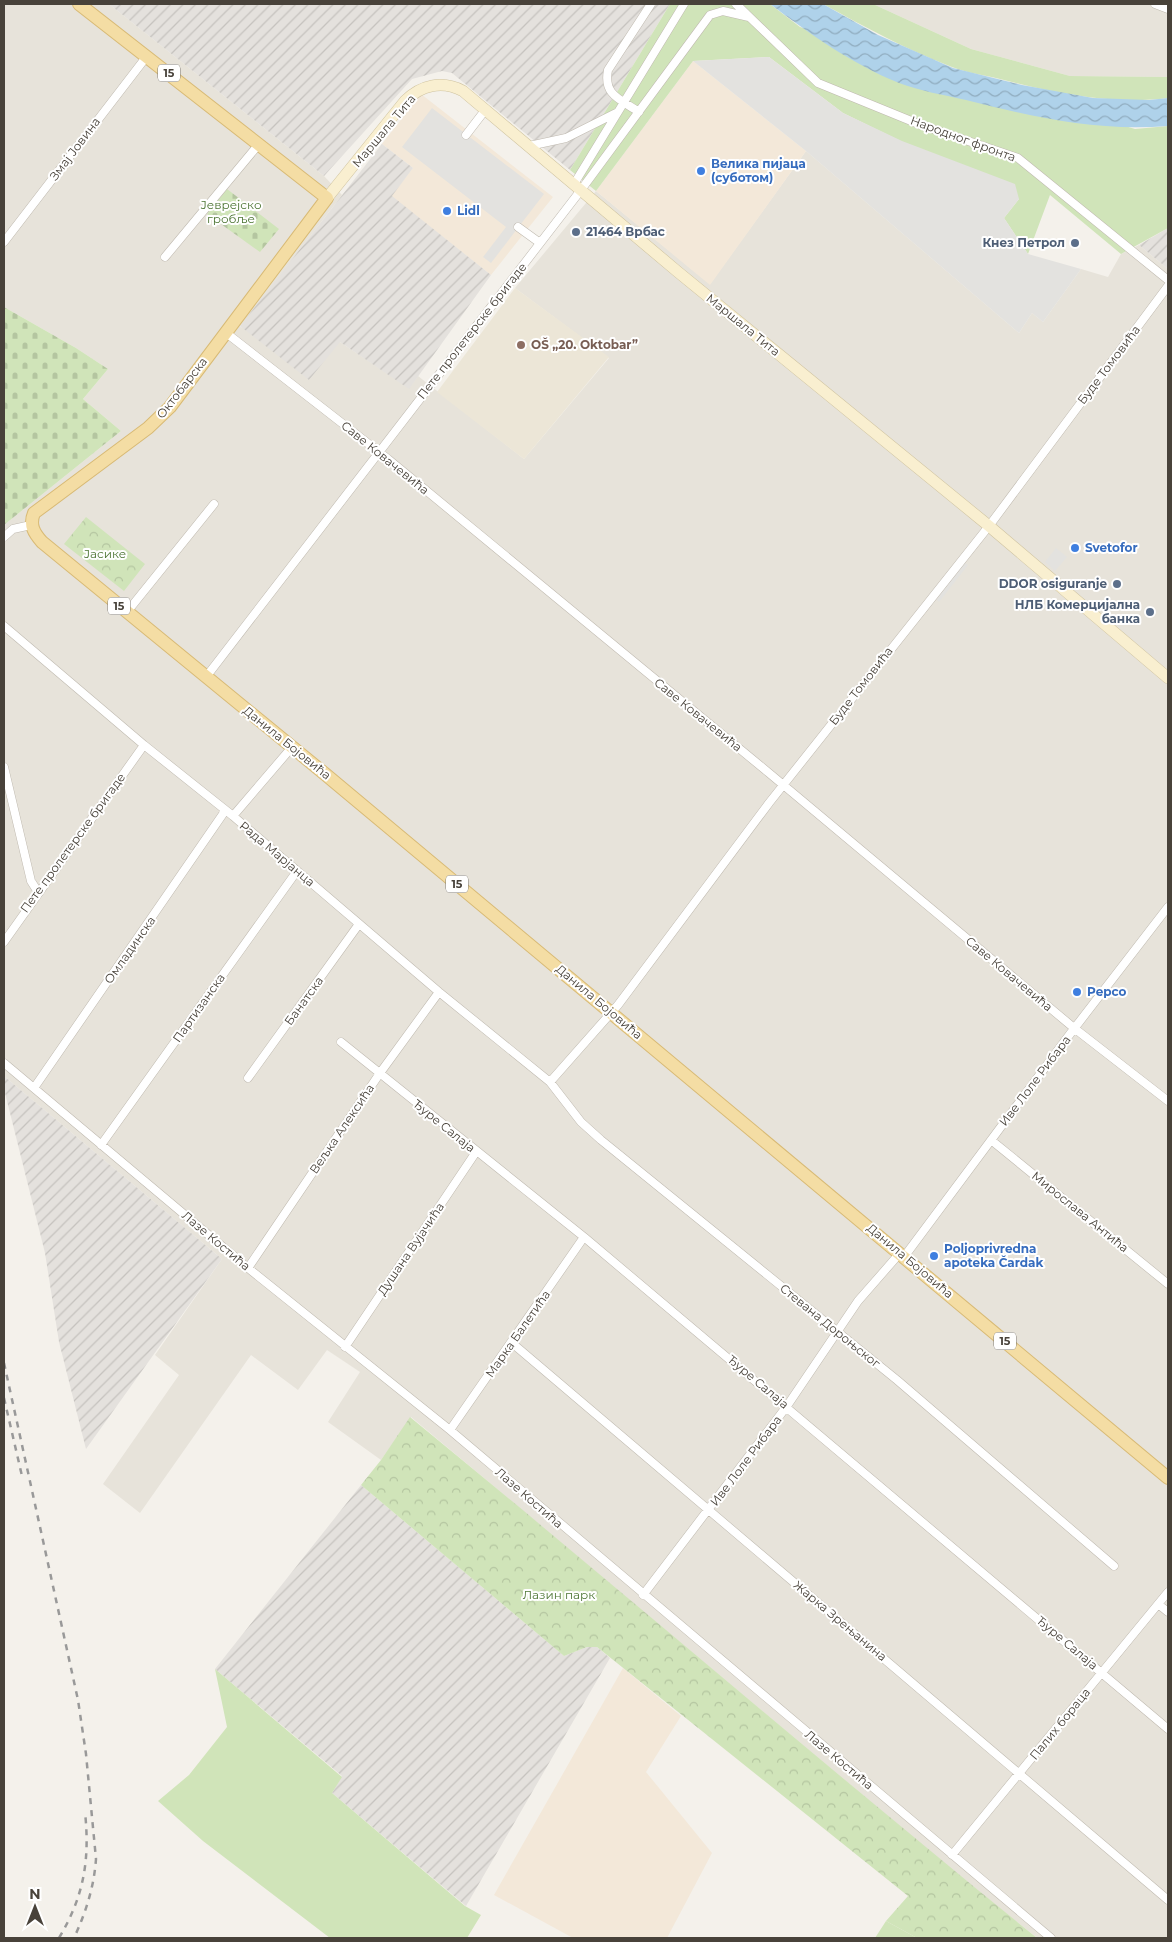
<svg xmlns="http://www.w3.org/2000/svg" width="1172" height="1942" viewBox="0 0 1172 1942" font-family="Montserrat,sans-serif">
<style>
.residential{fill:#e7e3da}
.commercial{fill:#f3e8d9}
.industrial{fill:url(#industrial-furrows)}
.education{fill:#ece6d7}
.green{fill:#d0e4b9}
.forest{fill:url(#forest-crowns)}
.cemetery{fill:url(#cemetery-stones)}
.parking{fill:#e3e2df}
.water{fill:url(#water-waves)}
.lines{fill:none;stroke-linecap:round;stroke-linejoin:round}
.street-casing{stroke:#bfb9af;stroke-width:9}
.secondary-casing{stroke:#cfc3a0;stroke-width:12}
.primary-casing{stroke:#d8ba75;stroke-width:14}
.street{stroke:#fff;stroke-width:8}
.secondary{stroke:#f9efd0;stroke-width:11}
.primary{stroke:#f4dda4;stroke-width:12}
.rail{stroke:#999;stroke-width:2.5;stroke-dasharray:6 6;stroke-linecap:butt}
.shop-dot{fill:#3f7fe0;stroke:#fff;stroke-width:2}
.service-dot{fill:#5c6f8a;stroke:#fff;stroke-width:2}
.education-dot{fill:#8d6e63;stroke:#fff;stroke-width:2}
.labels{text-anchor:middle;stroke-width:4;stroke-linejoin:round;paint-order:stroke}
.shield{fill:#fff;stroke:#7f7b75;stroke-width:1}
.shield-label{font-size:11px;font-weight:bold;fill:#48423a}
.street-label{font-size:12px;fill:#48423a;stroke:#fff}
.shop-label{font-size:12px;font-weight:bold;fill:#366cbe;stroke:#fff;text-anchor:start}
.park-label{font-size:12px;fill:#4b7432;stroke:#fff}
.service-label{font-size:12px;font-weight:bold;fill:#4e5e75;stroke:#fff;text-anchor:end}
.education-label{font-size:12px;font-weight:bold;fill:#785e54;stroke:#fff;text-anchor:start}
</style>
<defs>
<pattern id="industrial-furrows" width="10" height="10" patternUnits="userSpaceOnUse" patternTransform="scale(1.25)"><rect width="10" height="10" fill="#e4e1dd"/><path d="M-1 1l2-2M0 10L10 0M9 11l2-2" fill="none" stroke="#c5c2be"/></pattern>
<pattern id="forest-crowns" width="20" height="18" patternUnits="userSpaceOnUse" patternTransform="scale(1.25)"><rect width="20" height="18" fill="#d0e4b9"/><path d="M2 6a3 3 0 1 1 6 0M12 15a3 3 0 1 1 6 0" fill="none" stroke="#b4c5a0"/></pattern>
<pattern id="cemetery-stones" width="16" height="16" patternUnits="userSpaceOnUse" patternTransform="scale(1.25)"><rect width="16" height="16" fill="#d0e4b9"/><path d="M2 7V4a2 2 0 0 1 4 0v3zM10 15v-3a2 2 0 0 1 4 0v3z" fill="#b4c5a0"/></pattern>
<pattern id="water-waves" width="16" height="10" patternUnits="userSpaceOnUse" patternTransform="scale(1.25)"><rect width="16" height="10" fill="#afd2ea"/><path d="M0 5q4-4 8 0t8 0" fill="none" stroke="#90acbf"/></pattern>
</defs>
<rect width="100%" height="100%" fill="#f4f1eb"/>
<path class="residential" d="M4,4H109L324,176L342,195L240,327L340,342L409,388L418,376L524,459L609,358L515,288L596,191L710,284L806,151L1019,333L1032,313L1043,322L1081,269L1108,277L1121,254L1139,245L1168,269V1938H1037L938,1858L411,1417L381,1460L328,1422L360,1372L327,1350L298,1390L251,1355L140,1513L103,1484L179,1375L155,1355L222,1259L4,1076V525L121,431L83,399L108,369L76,348L4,307Z
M873,4H1168V77L1070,76L971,49Z"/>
<path class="commercial" d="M693,61L806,151L710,285L596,191Z
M421,94L553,197L491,275L391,196L413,168L382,144Z
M623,1668L681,1716L646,1772L712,1853L667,1938H573L494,1895Z"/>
<path class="industrial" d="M109,4H670L570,170L452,73L442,71L412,79L324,176Z
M382,144L413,168L392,196L491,275L409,389L340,342L309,380L240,326Z
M1168,228V269L1139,245Z
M4,1076L222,1259L86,1449L59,1342L45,1253L4,1089Z
M361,1485L564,1656L587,1647H597L610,1658L466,1906L332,1793L342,1776L215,1669Z"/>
<path class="education" d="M515,288L609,357L524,459L437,392Z"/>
<path class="green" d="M670,4H770L800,27L1135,129L1168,126V228L1121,254L1050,195L1028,254L1004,218L1019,199L843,113L769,57L693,61L596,191L570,170Z
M823,4H873L971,49L1070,76L1168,77V98C1112,105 1055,93 1000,79C984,75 967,73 952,67C907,50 865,27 823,4Z
M215,1669L342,1777L332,1793L465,1906L481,1915L467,1938H330L203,1841L158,1801L189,1775L227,1727Z
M886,1921L917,1938H875Z"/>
<path class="forest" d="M86,517L145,564L124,591L64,544Z
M410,1417C620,1589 826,1767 1037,1938H917L886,1921L908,1896L597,1647H587L564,1656L361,1485L381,1460Z"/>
<path class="cemetery" d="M227,189L279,229L260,252L207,214Z
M4,307L76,348L108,369L83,399L121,431L4,525Z"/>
<path class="parking" d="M769,57L843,113L902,141L1015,184L1019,199L1004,218L1028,254L1081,269L1043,322L1032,313L1019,333L806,151L693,61Z
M432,108L544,194L491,263L483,257L506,227L402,147Z
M1056,548L1067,557L1055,571L1045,562Z
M965,563L968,565L939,602L936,599Z"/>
<path class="water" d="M770,4H823L878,35L953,68L1022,85L1093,98L1149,100L1168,98V126C1098,132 1033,117 966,100C944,95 920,91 899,83C852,64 810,34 770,4Z"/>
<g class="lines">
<defs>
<path id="street" d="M736,4L818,83L921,125L1018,158L1168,280
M1155,4L1168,9
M639,112C620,99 603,95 608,70L651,4
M466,135L486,109
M529,146L566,138L616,113
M574,184L684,4
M518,227L540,243
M4,242L147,56
M165,257L259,144
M225,332L388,459L769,773L1074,1028L1168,1101
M4,537L13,529L31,525
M127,612L214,504
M4,626L144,745L233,816L439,992L550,1082L581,1122L601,1140L897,1380L1114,1566
M206,677L581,190L710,15L723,11L749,17
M4,767L31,881L38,892
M233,816L292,747
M4,942L144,745
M341,1042L584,1237L1168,1729
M4,1063L248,1268L450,1430L1051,1938
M248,1078L359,924
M550,1082L618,1005L769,803L989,526L1168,286
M34,1088L225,811
M991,1140L1168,1284
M101,1145L297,871
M904,1257L1070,1034L1168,907
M248,1268L380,1073L439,992
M512,1343L1168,1900
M345,1347L476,1152
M450,1430L584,1237
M643,1595L787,1406L858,1301L900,1253
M1158,1604L1168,1612
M952,1855L1168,1592"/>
<path id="secondary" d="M327,198L405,101C421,85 442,80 463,91L678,272L989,526L1168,678"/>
<path id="primary" d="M79,4L327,198L170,407L148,428L34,513C29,525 34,533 42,542L325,774L1168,1478"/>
</defs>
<use href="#street" class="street-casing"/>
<use href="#secondary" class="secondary-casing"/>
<use href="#primary" class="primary-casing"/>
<use href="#street" class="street"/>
<use href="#secondary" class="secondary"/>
<use href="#primary" class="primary"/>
<path class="rail" d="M4,1363L78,1700L86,1754L96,1859C94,1887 86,1912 74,1938
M4,1398L22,1476
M59,1938C84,1896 90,1860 85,1812"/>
</g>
<g class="shop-dot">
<circle cx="701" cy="171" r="5"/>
<circle cx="447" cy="211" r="5"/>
<circle cx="1075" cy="548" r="5"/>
<circle cx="1077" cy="992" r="5"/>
<circle cx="934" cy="1256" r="5"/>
</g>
<g class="service-dot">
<circle cx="576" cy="232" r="5"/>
<circle cx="1075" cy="243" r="5"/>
<circle cx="1117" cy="584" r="5"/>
<circle cx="1150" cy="612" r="5"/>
</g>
<circle class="education-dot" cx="521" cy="345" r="5"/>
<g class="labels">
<g class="shield">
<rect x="158" y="64.5" width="22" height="17" rx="4"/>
<rect x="108" y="597.5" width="22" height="17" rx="4"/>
<rect x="446" y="875.5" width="22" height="17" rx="4"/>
<rect x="994" y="1332.5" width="22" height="17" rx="4"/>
</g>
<g class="shield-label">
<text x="169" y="77">15</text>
<text x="119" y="610">15</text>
<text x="457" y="888">15</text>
<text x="1005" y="1345">15</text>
</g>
<g class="street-label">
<text transform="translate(384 131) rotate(-50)" y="4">Маршала Тита</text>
<text transform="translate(963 139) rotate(20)" y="4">Народног фронта</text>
<text transform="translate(75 149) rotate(-53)" y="4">Змај Јовина</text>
<text transform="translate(743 325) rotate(39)" y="4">Маршала Тита</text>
<text transform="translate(472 331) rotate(-52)" y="4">Пете пролетерске бригаде</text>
<text transform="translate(1109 365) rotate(-53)" y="4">Буде Томовића</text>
<text transform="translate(182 388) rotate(-52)" y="4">Октобарска</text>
<text transform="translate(385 458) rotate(39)" y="4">Саве Ковачевића</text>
<text transform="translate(861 686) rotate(-52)" y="4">Буде Томовића</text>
<text transform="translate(698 715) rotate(39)" y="4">Саве Ковачевића</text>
<text transform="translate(287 743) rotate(39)" y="4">Данила Бојовића</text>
<text transform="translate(73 843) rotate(-54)" y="4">Пете пролетерске бригаде</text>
<text transform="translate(277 854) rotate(40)" y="4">Рада Марјанца</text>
<text transform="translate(130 950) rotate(-55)" y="4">Омладинска</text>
<text transform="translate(1009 974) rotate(40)" y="4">Саве Ковачевића</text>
<text transform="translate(304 1001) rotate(-54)" y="4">Банатска</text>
<text transform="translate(599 1002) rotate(40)" y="4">Данила Бојовића</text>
<text transform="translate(199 1008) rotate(-55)" y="4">Партизанска</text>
<text transform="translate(1035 1081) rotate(-53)" y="4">Иве Лоле Рибара</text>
<text transform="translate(444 1126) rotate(39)" y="4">Ђуре Салаја</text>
<text transform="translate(342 1129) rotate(-56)" y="4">Вељка Алексића</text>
<text transform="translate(1080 1212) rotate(39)" y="4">Мирослава Антића</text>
<text transform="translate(216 1241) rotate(40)" y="4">Лазе Костића</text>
<text transform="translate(411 1249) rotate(-56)" y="4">Душана Вујачића</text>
<text transform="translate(910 1261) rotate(40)" y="4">Данила Бојовића</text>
<text transform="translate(830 1326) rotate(39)" y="4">Стевана Дороњског</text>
<text transform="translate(518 1334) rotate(-55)" y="4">Марка Балетића</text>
<text transform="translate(758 1382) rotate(40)" y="4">Ђуре Салаја</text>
<text transform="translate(746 1461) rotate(-53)" y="4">Иве Лоле Рибара</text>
<text transform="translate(529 1498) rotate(41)" y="4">Лазе Костића</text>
<text transform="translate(840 1621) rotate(40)" y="4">Жарка Зрењанина</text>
<text transform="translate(1067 1643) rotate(40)" y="4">Ђуре Салаја</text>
<text transform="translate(1060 1724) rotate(-51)" y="4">Палих бораца</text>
<text transform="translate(839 1760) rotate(40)" y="4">Лазе Костића</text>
</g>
<g class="shop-label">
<text x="711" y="168">Велика пијаца<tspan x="711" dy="14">(суботом)</tspan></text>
<text x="457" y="215">Lidl</text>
<text x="1085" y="552">Svetofor</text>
<text x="1087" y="996">Pepco</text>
<text x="944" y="1253">Poljoprivredna<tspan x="944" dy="14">apoteka Čardak</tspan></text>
</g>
<g class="park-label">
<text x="231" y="209">Јеврејско<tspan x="231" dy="14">гробље</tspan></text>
<text x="105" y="558">Јасике</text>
<text x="559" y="1599">Лазин парк</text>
</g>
<g class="service-label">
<text x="586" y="236" text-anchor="start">21464 Врбас</text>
<text x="1065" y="247">Кнез Петрол</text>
<text x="1107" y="588">DDOR osiguranje</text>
<text x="1140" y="609">НЛБ Комерцијална<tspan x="1140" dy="14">банка</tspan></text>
</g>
<g class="education-label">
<text x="531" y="349">OŠ „20. Oktobar”</text>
</g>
</g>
<rect width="1172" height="1942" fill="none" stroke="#48423a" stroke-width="10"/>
<g transform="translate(35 1907)" stroke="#ffffff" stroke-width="4" paint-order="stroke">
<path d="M0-4L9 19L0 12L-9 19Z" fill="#48423a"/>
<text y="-8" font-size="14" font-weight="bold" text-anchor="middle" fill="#48423a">N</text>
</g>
</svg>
